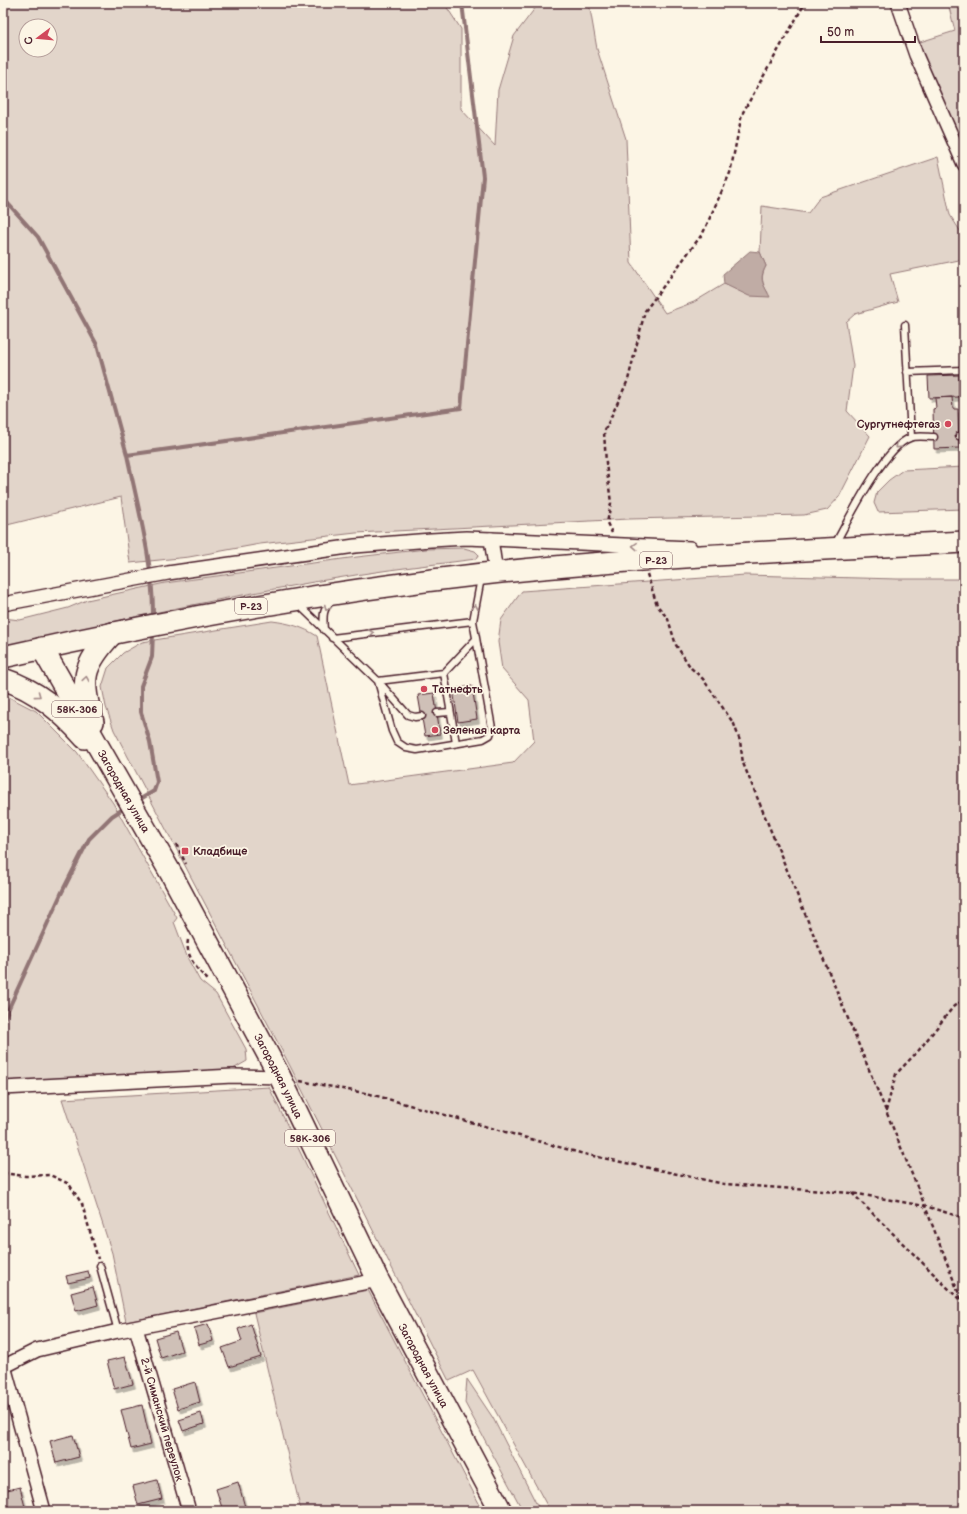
<svg xmlns="http://www.w3.org/2000/svg" width="967" height="1514" viewBox="0 0 967 1514" font-family="'Balsamiq Sans',sans-serif">
<style>
.green{fill:#e2d5ca;stroke:#967a7a;fill-rule:evenodd}
.water{fill:#c0aca5;stroke:#917474}
.lines{fill:none;stroke-linecap:round;stroke-linejoin:round}
.stream{stroke:#917474;stroke-width:4}
.building{fill:#cfc0b7;stroke:#4a1f2b;filter:url(#shadow)}
.service-casing{stroke:#4a1f2b;stroke-width:9}
.minor-casing{stroke:#4a1f2b;stroke-width:16}
.trunk-casing{stroke:#4a1f2b;stroke-width:24}
.path{stroke:#4a1f2b;stroke-width:2.5;stroke-dasharray:4 3;stroke-linecap:butt}
.service{stroke:#fcf5e5;stroke-width:6}
.minor{stroke:#fcf5e5;stroke-width:13}
.trunk{stroke:#fcf5e5;stroke-width:21}
.oneway{stroke:#a38a88}
.poi-dot{fill:#d1495b;stroke:#fcf5e5;stroke-width:1.5}
.labels{text-anchor:middle;stroke-width:3.5;stroke-linejoin:round;paint-order:stroke}
.shield{fill:#fcf5e5;stroke:#7f5f63;stroke-width:1}
.shield-label{font-size:10px;font-weight:bold;fill:#4a1f2b}
.poi-label{font-size:11px;font-weight:bold;fill:#4a1f2b;stroke:#fcf5e5;text-anchor:start}
.street-label{font-size:11px;fill:#4a1f2b;stroke:#fcf5e5}
</style>
<defs>
<filter id="shadow"><feDropShadow dx="2.5" dy="4" stdDeviation="0" flood-color="#0004"/></filter>
</defs>
<rect width="100%" height="100%" fill="#fcf5e5"/>
<filter id="ink" filterUnits="userSpaceOnUse"><feTurbulence type="fractalNoise" baseFrequency=".025" numOctaves="2"/><feDisplacementMap in="SourceGraphic" scale="8" xChannelSelector="R" yChannelSelector="G"/><feConvolveMatrix kernelMatrix="1 2 1 2 8 2 1 2 1" color-interpolation-filters="sRGB"/></filter>
<g filter="url(#ink)">
<path class="green" d="M3,3H444L461,29V109L495,146L498,90L514,36L539,3H589L597,49L626,139L631,263L665,313L694,302L724,284L730,286L768,293C762,283 760,277 766,266L760,252L762,206L808,213L820,197L938,157L950,215L964,237V259L890,274L898,302L855,314L846,322L853,366L847,411L870,436L839,497L827,510L804,515L629,519L356,533L260,544L189,557L130,563L121,497L3,526ZM26,26H50V50H26Z
M948,3H964V151L919,48L920,42L955,31Z
M964,467V509L878,512L874,503L877,492L889,480L903,470Z
M464,548L475,551L479,555L476,559C438,564 400,568 362,574C241,593 122,619 3,647V618L20,620L68,608L87,600L165,583L357,557L426,549Z
M745,575L897,579H964V1511H550L473,1370L449,1381L290,1066L114,730L106,707L102,687L108,668L123,653L142,642L272,621C289,623 303,627 317,636L349,785L513,763L534,741L529,700L502,669L498,642L501,620L522,591Z
M3,694L36,711L77,752L113,803L177,918L174,922L188,959L200,981L216,994L246,1049L247,1061L233,1069L3,1081Z
M269,1087L359,1275L126,1322L112,1253L62,1099Z
M368,1290L483,1511H301L254,1313Z
M467,1379L493,1418L540,1511H523L465,1403Z"/>
<path class="water" d="M750,251L760,252L766,266C758,280 764,285 770,297L749,296L724,284L723,274Z"/>
<g class="lines">
<path class="stream" d="M3,198L38,237L97,345L127,455
M153,619C154,566 138,507 127,455L461,408L483,177L462,3
M137,801L154,791L157,782L150,742L141,712V686L152,657L153,632
M3,1021L61,894L89,839L112,816L126,807"/>
</g>
<path class="building" d="M959,375V397L929,398L928,376Z
M952,397L953,409H958L959,448L934,449L933,409L936,408L935,398Z
M472,686L477,719L458,722L453,689Z
M434,693L440,734L425,736L418,695Z
M88,1271L90,1278L68,1283L66,1276Z
M93,1287L98,1305L76,1311L71,1293Z
M208,1324L213,1341L199,1345L194,1328Z
M251,1324L261,1357L229,1367L222,1348L242,1341L238,1329Z
M176,1332L182,1351L161,1358L155,1338Z
M125,1357L133,1384L114,1389L107,1361Z
M195,1382L200,1402L178,1409L172,1389Z
M142,1405L151,1444L131,1449L121,1410Z
M201,1413L204,1424L183,1431L179,1420Z
M73,1435L79,1457L56,1463L50,1441Z
M157,1480L162,1499L138,1505L133,1486Z
M238,1482L245,1507L230,1511H223L216,1489Z
M20,1487L26,1511H3V1491Z"/>
<g class="lines">
<defs>
<path id="service" d="M905,325L911,437
M907,372L964,370
M959,436H964
M835,544C849,519 884,447 910,438C916,435 927,437 934,437
M297,603L378,681L408,715L415,717L422,716
M324,630C323,616 322,610 332,600
M332,638L473,621
M444,673L456,743
M378,681L392,731L397,742L406,748L417,750L483,739L490,735L492,728L473,621L481,578
M378,681L444,673L476,639
M437,713L450,712
M100,1266L118,1331"/>
<g id="minor">
<path d="M898,3L916,55L964,164"/>
<path d="M491,539L496,573"/>
<path d="M3,604L168,573L355,546L431,540L466,538L491,539L690,548"/>
<path d="M3,1088L233,1076L280,1077"/>
<path id="s1" d="M136,1328L189,1511"/>
<path d="M4,1366L44,1511"/>
<path d="M3,1367L37,1350L118,1331L378,1280"/>
</g>
<g id="trunk">
<path id="s2" d="M42,648L173,877L280,1077L378,1280L501,1511"/>
<path d="M3,657C162,621 321,592 483,574C643,557 804,550 964,542"/>
<path d="M3,679C37,690 62,712 85,738"/>
<path d="M93,722C80,679 82,666 113,633"/>
</g>
</defs>
<use href="#service" class="service-casing"/>
<use href="#minor" class="minor-casing"/>
<use href="#trunk" class="trunk-casing"/>
<path class="path" d="M612,533L607,523L611,503L606,463L604,432L628,380L645,311L703,233L730,173L742,114L805,3
M647,574L657,605L668,619L676,645L691,668L703,679L734,724L740,741L743,763L925,1206L964,1307
M176,844L186,864
M188,940C185,956 198,971 209,981
M300,1081L370,1094L584,1154L724,1184L852,1193L925,1206L964,1218
M886,1111L896,1074L919,1050L954,1006L964,1000
M3,1173L25,1176L50,1175L69,1184L82,1204L98,1259
M852,1193L959,1299"/>
<use href="#service" class="service"/>
<use href="#minor" class="minor"/>
<use href="#trunk" class="trunk"/>
</g>
<defs><path id="oneway-chevron" d="M-2-3.5L2.5 0L-2 3.5" fill="none" stroke-width="1.6" stroke-linecap="round" stroke-linejoin="round"/></defs>
<g class="oneway">
<use href="#oneway-chevron" transform="translate(898 446) rotate(136)"/>
<use href="#oneway-chevron" transform="translate(635 546) rotate(-177)"/>
<use href="#oneway-chevron" transform="translate(475 607) rotate(-80)"/>
<use href="#oneway-chevron" transform="translate(327 608) rotate(117)"/>
<use href="#oneway-chevron" transform="translate(371 633) rotate(-7)"/>
<use href="#oneway-chevron" transform="translate(86 679) rotate(-81)"/>
<use href="#oneway-chevron" transform="translate(38 695) rotate(36)"/>
</g>
</g>
<g class="poi-dot">
<circle cx="948" cy="424" r="4"/>
<circle cx="424" cy="689" r="4"/>
<circle cx="435" cy="730" r="4"/>
<rect x="181" y="847" width="8" height="8" rx="2"/>
</g>
<g class="labels">
<g class="shield">
<rect x="640" y="552" width="32" height="16" rx="3"/>
<rect x="235" y="598" width="32" height="16" rx="3"/>
<rect x="52" y="701" width="50" height="16" rx="3"/>
<rect x="285" y="1130" width="50" height="16" rx="3"/>
</g>
<g class="shield-label">
<text x="656" y="564">Р-23</text>
<text x="251" y="610">Р-23</text>
<text x="77" y="713">58К-306</text>
<text x="310" y="1142">58К-306</text>
</g>
<g class="poi-label">
<text x="940" y="428" text-anchor="end">Сургутнефтегаз</text>
<text x="432" y="693">Татнефть</text>
<text x="443" y="734">Зеленая карта</text>
<text x="193" y="855">Кладбище</text>
</g>
<g class="street-label">
<text dy="4" stroke="none"><textPath href="#s2" startOffset="165">Загородная улица</textPath></text>
<text dy="4" stroke="none"><textPath href="#s2" startOffset="489">Загородная улица</textPath></text>
<text dy="4" stroke="none"><textPath href="#s2" startOffset="813">Загородная улица</textPath></text>
<text dy="4" stroke="none"><textPath href="#s1" startOffset="95">2-й Симанский переулок</textPath></text>
</g>
</g>
<rect width="967" height="1514" fill="none" stroke="#fcf5e5" stroke-width="16"/>
<rect x="8" y="8" width="951" height="1498" fill="none" stroke="#4a1f2b" stroke-width="1.5" filter="url(#ink)"/>
<g transform="translate(38 38) rotate(254)"><circle r="19" fill="#fcf5e5" stroke="#b59f9b"/>
<path d="M0-3L7 15L0 10L-7 15Z" fill="#d1495b"/>
<text y="-6" font-size="11" font-weight="bold" text-anchor="middle" fill="#4a1f2b">С</text>
</g>
<path d="M821 36v6h94v-6" fill="none" stroke="#4a1f2b" stroke-width="2"/>
<text x="827" y="36" font-size="12" fill="#4a1f2b" stroke="#fcf5e5" stroke-width="3" paint-order="stroke">50 m</text>
</svg>
